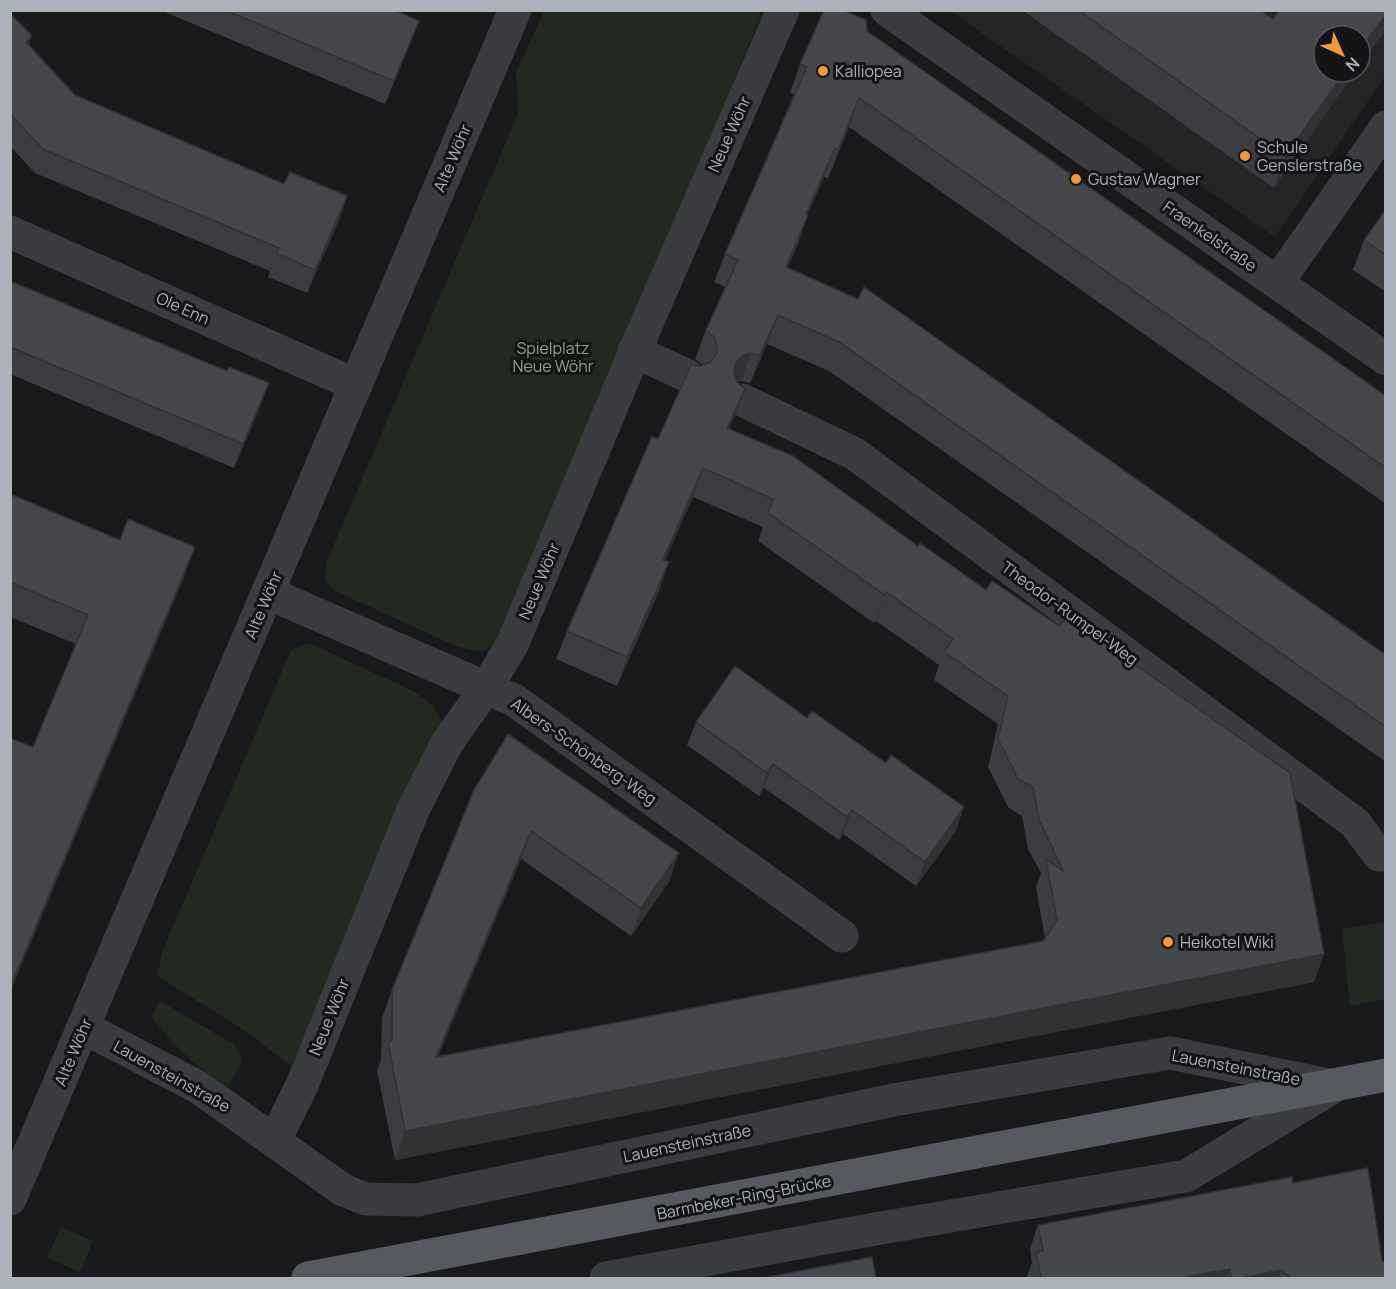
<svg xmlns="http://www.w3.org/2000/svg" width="1396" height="1289" viewBox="0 0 1396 1289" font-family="Manrope,sans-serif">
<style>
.built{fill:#252528;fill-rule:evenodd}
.green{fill:#212921}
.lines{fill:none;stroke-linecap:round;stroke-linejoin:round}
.minor{stroke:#3a3c40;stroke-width:33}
.major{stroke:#56595f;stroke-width:33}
.wall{fill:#3b3d40}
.shaded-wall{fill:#303234}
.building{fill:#45474b;stroke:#303234;stroke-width:1.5}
.poi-dot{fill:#f2983a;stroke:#141416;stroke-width:2}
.labels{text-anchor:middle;stroke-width:6;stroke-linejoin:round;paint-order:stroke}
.poi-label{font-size:16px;fill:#abb2bb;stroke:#141416;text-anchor:start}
.street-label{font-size:16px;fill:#abb2bb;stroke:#141416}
.park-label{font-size:16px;fill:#86a683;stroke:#141416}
</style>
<rect width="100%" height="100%" fill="#19191b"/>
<path class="built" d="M950,11H1385V76L1275,237ZM1324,36H1360V72H1324Z"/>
<path class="green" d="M544,11H759L761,16L499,639L483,652L458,647L333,590L324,579L327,561L518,114L516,72Z
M309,643L413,691L434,706L444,726L291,1066L244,1030L157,976L163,950L291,650Z
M1385,922V999L1350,1006L1342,929Z
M160,1001L235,1045L242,1061L228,1088C198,1067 173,1047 152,1017Z
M61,1227L93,1241L80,1272L47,1258Z"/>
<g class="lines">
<path class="minor" d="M887,10L1386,359
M10,232L356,385
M1277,283L1386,127
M634,351L688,376
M742,400L855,454L1355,823L1379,855
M268,593L514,700L842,936
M83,1027L198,1087L343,1190L366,1199L417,1200L894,1100L1170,1053L1334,1086
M275,1140L302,1085L413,810L447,743L486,688L512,645L641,337L783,10
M10,1199L515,10
M606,1278L875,1229L1186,1176L1335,1086"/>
<path class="major" d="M308,1278L1386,1075"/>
</g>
<path class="wall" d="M160,10H394L419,21L410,44L385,104Z
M1022,10H1260L1273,19L1386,10V29L1360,65V36L1324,72H1355L1274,188Z
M10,13L28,45L75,95L284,184L347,196L339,220L307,293L268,277L270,271L35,173L10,146Z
M867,31L1386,396V504L849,127L828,178L824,177L807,215L798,244L788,267L1386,655V762L829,371L767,344L750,383L741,381L738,382L745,389L729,428L1324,954L1314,982L395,1160L377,1070L381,1060L382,1018L392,990L474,790L669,882L631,936L521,859L438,1056L1043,941L1045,938L1036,887L1041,873L1028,849L1022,816L1008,807L988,767L998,724L934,680L939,665L876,621L874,623L758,541L763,527L693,497L665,560L659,591L617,686L556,659L567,631L658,439L699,366L703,365L695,359L706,330L725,287L714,282L725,254L794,94L790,93L800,64Z
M1386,209V292L1353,270L1364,240Z
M10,281L260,407L234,468L10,374Z
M10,494L120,540L195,547L184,577L10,992V738L33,747L76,644L10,617Z
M696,722L956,831L916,886L843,834L839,840L764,788L759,796L687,745Z
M1293,1183L1382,1261L1386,1278H1028L1027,1276L1032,1263L1030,1249L1038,1225Z"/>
<path class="shaded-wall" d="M1386,14V29L1360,65V50Z
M419,21L410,44L385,104L394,81Z
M32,36L23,60L26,42Z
M1345,72H1355L1274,188L1285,156Z
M859,98L849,127L828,178L838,150Z
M835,148L824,177L795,243L806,214Z
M347,196L339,220L307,293L315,270Z
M808,215L798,244L775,295L786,267Z
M778,315L767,344L750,383L760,355Z
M751,353L741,381L732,384L735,364L742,356Z
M269,383L260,407L234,468L243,444Z
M745,389L734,417L717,456L727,428Z
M703,468L693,497L653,588L663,560Z
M195,547L184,577L10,992V988Z
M669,562L659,591L617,686L627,657Z
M886,592L876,621L874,623L885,595Z
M773,764L764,788L759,796L767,773Z
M964,807L956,831L916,886L925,862Z
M852,810L843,834L839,840L847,817Z
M531,831L521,859L426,1085L436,1057Z
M679,853L669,882L631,936L641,908Z
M1324,954L1314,982L395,1160L405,1131Z
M1230,1269L1226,1278H1179Z
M1281,1270L1278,1278H1242Z"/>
<path class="building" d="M225,10H394L419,21L394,81Z
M824,10H842L866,20L867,31L1386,396V468L859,98L838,150L835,148L806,214L808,215L786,267L858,299L864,287L1386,655V727L839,342L778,315L760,355L751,353L742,356L735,364L734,372L737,382L745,389L727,428L793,456L918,546L920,543L986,590L992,581L1059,626L1067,617L1290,773L1324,954L405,1131L388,1042L392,1041V990L474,790L508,734L679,853L641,908L531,831L436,1057L1043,941L1057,920L1046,859L1064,872L1039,820L1033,787L1018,779L998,739L1008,696L944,652L953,639L886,592L885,595L768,513L773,499L703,468L663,560L669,562L627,657L567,631L652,436L658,439L691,365L699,366L709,363L716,355L717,346L714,337L706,330L738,260L725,254L807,67L800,64Z
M1078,10H1260L1273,19L1279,10H1386V14L1360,50V36H1324V72H1345L1285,156Z
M10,13L32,36L26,42L75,95L284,184L290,172L347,196L315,270L276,253L279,248L43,149L10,114Z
M1386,209V255L1364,240Z
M10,281L227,371L229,367L269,383L243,444L10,347Z
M10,494L120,540L128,519L195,547L10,988V738L33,747L88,615L10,582Z
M735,666L807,718L812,711L886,763L891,755L964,807L925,862L852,810L847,817L773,764L767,773L696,722Z
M1368,1168L1382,1261L1386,1265V1278H1291L1281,1270L1242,1278H1231L1230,1269L1179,1278H1041L1036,1252L1043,1251L1038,1225L1292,1177L1293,1183Z
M872,1257L876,1278H763Z"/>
<g class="poi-dot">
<circle cx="823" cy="71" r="6"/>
<circle cx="1245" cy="156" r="6"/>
<circle cx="1076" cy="179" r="6"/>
<circle cx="1168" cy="942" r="6"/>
</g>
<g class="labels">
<g class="poi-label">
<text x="835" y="77">Kalliopea</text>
<text x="1257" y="153">Schule<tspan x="1257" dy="18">Genslerstraße</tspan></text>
<text x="1088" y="185">Gustav Wagner</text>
<text x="1180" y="948">Heikotel Wiki</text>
</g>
<g class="street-label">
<text transform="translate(729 134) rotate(-66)" y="6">Neue Wöhr</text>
<text transform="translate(452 158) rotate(-67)" y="6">Alte Wöhr</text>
<text transform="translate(1210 236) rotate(35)" y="6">Fraenkelstraße</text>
<text transform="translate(183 308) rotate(24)" y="6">Ole Enn</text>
<text transform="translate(539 581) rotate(-67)" y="6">Neue Wöhr</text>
<text transform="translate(263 605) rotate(-67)" y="6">Alte Wöhr</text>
<text transform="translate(1070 613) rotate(36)" y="6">Theodor-Rumpel-Weg</text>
<text transform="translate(584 751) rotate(35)" y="6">Albers-Schönberg-Weg</text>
<text transform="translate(329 1017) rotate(-68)" y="6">Neue Wöhr</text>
<text transform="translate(73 1052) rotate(-67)" y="6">Alte Wöhr</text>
<text transform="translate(1236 1067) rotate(11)" y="6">Lauensteinstraße</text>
<text transform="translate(172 1076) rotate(29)" y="6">Lauensteinstraße</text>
<text transform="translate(687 1143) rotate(-12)" y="6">Lauensteinstraße</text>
<text transform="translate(744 1197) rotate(-11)" y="6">Barmbeker-Ring-Brücke</text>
</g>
<g class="park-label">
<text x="553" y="354">Spielplatz<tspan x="553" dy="18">Neue Wöhr</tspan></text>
</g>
</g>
<rect width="1396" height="1289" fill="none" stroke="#abb2bb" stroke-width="24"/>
<g transform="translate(1342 54) rotate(135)"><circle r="28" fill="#141416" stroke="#505358" stroke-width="1.5"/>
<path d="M0-4.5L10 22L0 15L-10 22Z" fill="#f2983a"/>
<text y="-9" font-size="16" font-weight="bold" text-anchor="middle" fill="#abb2bb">N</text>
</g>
</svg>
